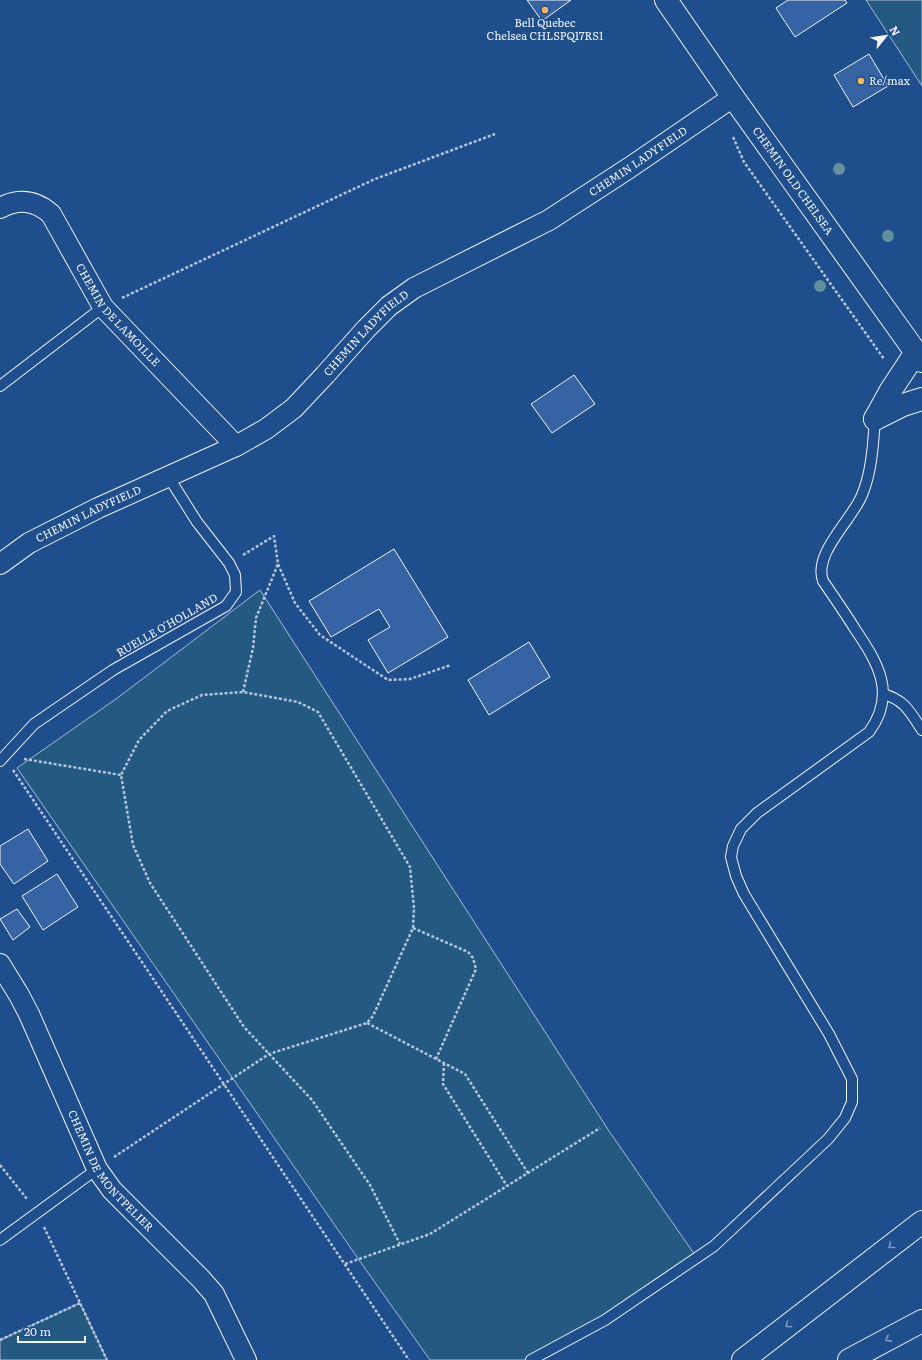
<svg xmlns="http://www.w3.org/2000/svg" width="922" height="1360" viewBox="0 0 922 1360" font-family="Literata,serif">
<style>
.green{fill:#245a82;stroke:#a8bbd7}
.building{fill:#3563a3;stroke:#f2f6ff}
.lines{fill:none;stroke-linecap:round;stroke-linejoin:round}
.service-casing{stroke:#f2f6ff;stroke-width:12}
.minor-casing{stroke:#f2f6ff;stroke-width:22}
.tertiary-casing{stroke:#f2f6ff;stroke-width:24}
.motorway-casing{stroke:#f2f6ff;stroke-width:24}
.path{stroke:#b3c4dc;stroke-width:2.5;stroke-dasharray:3 2;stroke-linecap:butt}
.service{stroke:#1f4e8c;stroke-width:10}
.minor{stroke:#1f4e8c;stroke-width:20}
.tertiary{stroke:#1f4e8c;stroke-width:22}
.motorway{stroke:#1f4e8c;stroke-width:22}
.tree{fill:#61919a}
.oneway{stroke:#7e9ac0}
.poi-dot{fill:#ffb74d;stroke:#1f4e8c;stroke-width:1.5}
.labels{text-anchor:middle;stroke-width:3;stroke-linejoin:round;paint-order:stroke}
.poi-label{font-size:11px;fill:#f2f6ff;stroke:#1f4e8c}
.street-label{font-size:11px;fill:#f2f6ff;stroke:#1f4e8c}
</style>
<rect width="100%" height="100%" fill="#1f4e8c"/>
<path class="green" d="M866,0H922V86Z
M260,590L609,1131L697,1258L531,1360H430L359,1260L17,768L116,699Z
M80,1303L107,1360H0V1340Z"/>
<path class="building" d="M527,0H571L542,21Z
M788,0H845L847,3L795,37L776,8Z
M869,54L888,86L853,107L834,75Z
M574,375L595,404L552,433L531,404Z
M394,549L448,637L388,673L368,640L390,627L379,609L331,637L309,601Z
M529,642L550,677L489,715L468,680Z
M28,829L48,861L14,884L0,864V846Z
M57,874L78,907L43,930L22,896Z
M17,909L30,927L13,940L0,919Z"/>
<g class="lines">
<defs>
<path id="service" d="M0,386L103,307
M883,694C905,700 910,712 922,730
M0,761L34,724L113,670L226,606L236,592L235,575L229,563L197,522L168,476
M0,1240L97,1169
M531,1360L605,1320L714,1246L828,1139L845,1118L852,1102V1079L829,1034L744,894L736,876L731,857L733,846L741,829L757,813L869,732C897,694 878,663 855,629C845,613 834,597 823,581C813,553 852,520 862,495C872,471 873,444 875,419"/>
<g id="minor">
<path id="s1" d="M0,208C19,198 35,200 51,214L103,307L236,446"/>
<path id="s2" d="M0,564L29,543L98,508L236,446L266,429L294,408L325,375L366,329L389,306L414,288L549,220L629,168L733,97"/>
<path id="s3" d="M0,964L19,995L29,1014L97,1169L112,1190L201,1279L214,1294L246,1360"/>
</g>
<g id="tertiary">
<path id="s4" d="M666,0L733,97L922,361"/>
<path d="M875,419L891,390L916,352"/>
<path d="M875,419L903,405L922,399"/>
</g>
<path id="motorway" d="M743,1360L922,1222
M849,1360L922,1321"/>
</defs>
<use href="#service" class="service-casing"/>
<use href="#minor" class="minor-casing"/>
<use href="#tertiary" class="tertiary-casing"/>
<use href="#motorway" class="motorway-casing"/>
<path class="path" d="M733,137L744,162L884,359
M122,298L375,179L495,134
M243,555L274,536L278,564L295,603L320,635L388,680L410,679L451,665
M243,692L253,648L256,618L278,564
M24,759L121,775
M13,770L409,1360
M413,928L468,952L473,958L476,969L436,1059
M367,1023L465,1074L528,1173
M444,1063L443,1084L507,1186
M114,1157L269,1054L367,1023L373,1016L413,928L414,908L410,867L318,712L298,702L243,692L202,695L167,711L139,740L121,775L133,845L150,883L244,1027L312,1100L370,1185L400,1244
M0,1165L27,1199
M44,1227L107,1360
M345,1264L430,1234L600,1128
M0,1340L80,1303"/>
<use href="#service" class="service"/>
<use href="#minor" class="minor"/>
<use href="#tertiary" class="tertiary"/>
<use href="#motorway" class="motorway"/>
</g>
<g class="tree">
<circle cx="839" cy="169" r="6"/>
<circle cx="888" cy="236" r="6"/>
<circle cx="820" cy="286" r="6"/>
</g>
<defs><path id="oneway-chevron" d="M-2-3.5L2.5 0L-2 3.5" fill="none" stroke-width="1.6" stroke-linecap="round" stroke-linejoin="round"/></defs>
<g class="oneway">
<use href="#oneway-chevron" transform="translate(891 1246) rotate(142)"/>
<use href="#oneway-chevron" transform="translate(788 1325) rotate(143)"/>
<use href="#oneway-chevron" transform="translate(888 1339) rotate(152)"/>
</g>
<g class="poi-dot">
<circle cx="545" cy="10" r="4"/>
<circle cx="861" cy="81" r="4"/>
</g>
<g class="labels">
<g class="poi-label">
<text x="545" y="27">Bell Quebec<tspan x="545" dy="13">Chelsea CHLSPQ17RS1</tspan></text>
<text x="869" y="85" text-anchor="start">Re/max</text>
</g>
<g class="street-label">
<text dy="4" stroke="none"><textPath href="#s2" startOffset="762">CHEMIN LADYFIELD</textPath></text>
<text dy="4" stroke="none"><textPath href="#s4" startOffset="221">CHEMIN OLD CHELSEA</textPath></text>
<text dy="4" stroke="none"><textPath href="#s1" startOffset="177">CHEMIN DE LAMOILLE</textPath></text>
<text dy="4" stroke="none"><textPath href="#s2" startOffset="438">CHEMIN LADYFIELD</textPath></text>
<text dy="4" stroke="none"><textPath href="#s2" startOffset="102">CHEMIN LADYFIELD</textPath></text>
<text transform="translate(167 625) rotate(-30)" y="4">RUELLE O'HOLLAND</text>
<text dy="4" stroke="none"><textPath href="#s3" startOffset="236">CHEMIN DE MONTPELIER</textPath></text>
</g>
</g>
<g transform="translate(886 36) rotate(60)" stroke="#1f4e8c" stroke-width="3" paint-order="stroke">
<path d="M0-3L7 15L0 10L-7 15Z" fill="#f2f6ff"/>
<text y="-6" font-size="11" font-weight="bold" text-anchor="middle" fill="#f2f6ff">N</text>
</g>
<path d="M18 1336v6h67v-6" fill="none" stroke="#f2f6ff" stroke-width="2"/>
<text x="24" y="1336" font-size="12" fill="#f2f6ff" stroke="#1f4e8c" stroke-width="3" paint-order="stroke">20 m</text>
</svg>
